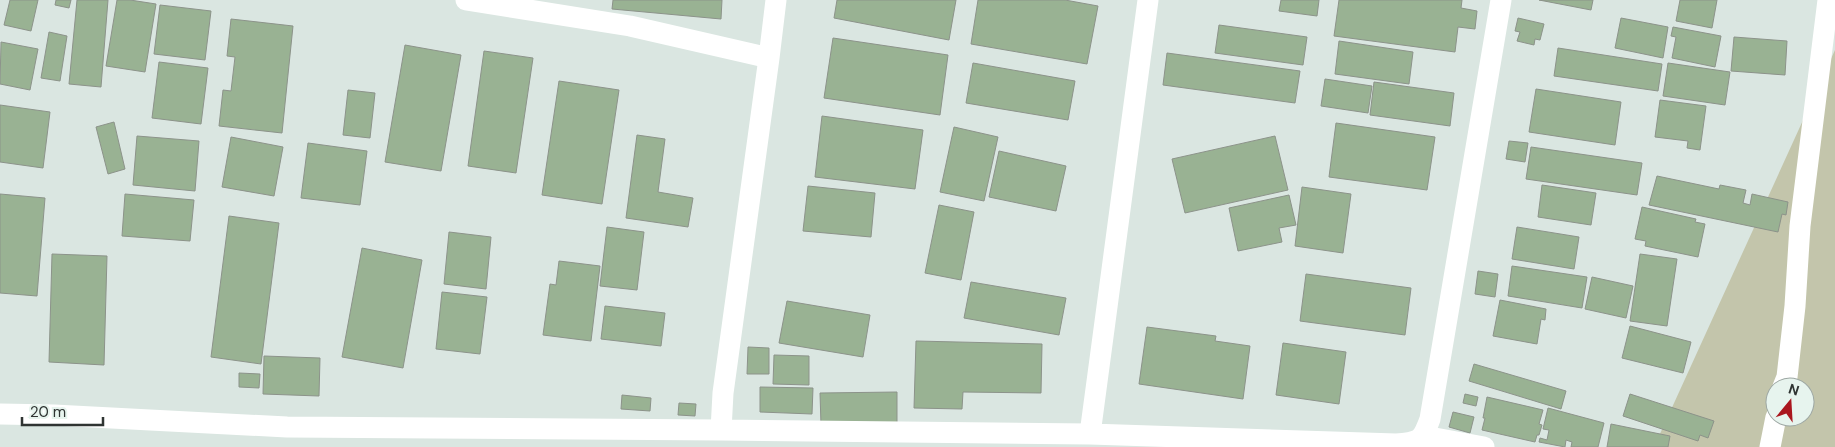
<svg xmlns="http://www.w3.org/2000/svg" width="1835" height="447" viewBox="0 0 1835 447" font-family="'DM Sans',sans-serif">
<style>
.green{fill:#c3c5ab;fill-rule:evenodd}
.building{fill:#99b293;stroke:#8c938a}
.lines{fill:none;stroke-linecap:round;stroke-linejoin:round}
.street{stroke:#fff;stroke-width:21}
</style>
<rect width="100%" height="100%" fill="#dae6e1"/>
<path class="green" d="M1835,50V447H1654ZM1775,387H1805V417H1775Z"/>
<path class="building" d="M10,0H38L31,31L4,25Z
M56,0H71L69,8L55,5Z
M77,0H108L101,87L69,84Z
M117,0H130L156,4L145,72L106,66Z
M613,0H722L721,19L612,9Z
M837,0H956L949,40L834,18Z
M978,0H1065L1098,6L1087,64L971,44Z
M1281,0H1319L1317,16L1279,11Z
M1339,0H1462L1461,8L1477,11L1475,29L1458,27L1455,52L1334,36Z
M1539,0H1593L1591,10Z
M1680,0H1717L1712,28L1676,21Z
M160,5L211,11L205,60L154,54Z
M1518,18L1544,24L1540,40L1535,39L1534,45L1517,41L1520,32L1515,31Z
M1621,18L1668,27L1663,58L1615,48Z
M231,19L293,26L282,133L219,126L223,90L231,91L235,57L227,56Z
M1219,25L1307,37L1303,65L1215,53Z
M1673,27L1721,36L1715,67L1672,58L1676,37L1671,36Z
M49,32L67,36L60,81L41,78Z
M1734,37L1787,41L1785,75L1731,71Z
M833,38L948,55L940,115L824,98Z
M1339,41L1413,52L1409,84L1335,74Z
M1,42L38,49L30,90L0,84Z
M405,45L461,55L441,171L385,162Z
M1558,48L1662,64L1658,91L1554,76Z
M484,51L533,58L516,173L468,166Z
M1167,53L1300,71L1295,103L1163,85Z
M159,62L208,68L201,124L152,118Z
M973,63L1075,81L1068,120L966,103Z
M1668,63L1730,72L1725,105L1663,96Z
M1325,79L1372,86L1368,113L1321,106Z
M559,81L619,90L602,204L542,195Z
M1374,82L1454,93L1450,126L1370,115Z
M1536,89L1621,102L1615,145L1529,132Z
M348,90L375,93L370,138L343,135Z
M1660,100L1706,106L1700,150L1687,148L1688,141L1655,137Z
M0,105L50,112L43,168L0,162Z
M822,116L923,130L915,189L815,177Z
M114,122L125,169L108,174L96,127Z
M1336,123L1435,137L1427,190L1329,177Z
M954,127L998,137L984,201L940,192Z
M637,135L665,139L658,192L693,198L688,227L626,218Z
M137,136L199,141L195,191L133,185Z
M1275,136L1288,190L1185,213L1172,159Z
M231,137L283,147L274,196L222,187Z
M1509,141L1528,143L1525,162L1506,159Z
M308,143L367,151L360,205L301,198Z
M1531,147L1642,163L1637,195L1526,179Z
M999,151L1066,166L1056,211L989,197Z
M1657,176L1719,189L1720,185L1746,190L1743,203L1750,205L1752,194L1788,202L1786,215L1782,214L1778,232L1649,205Z
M1542,185L1596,193L1591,225L1538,217Z
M808,186L875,193L871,237L803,231Z
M1302,187L1351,194L1343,253L1295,246Z
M0,194L45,198L37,296L0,293Z
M125,194L194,200L190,241L122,236Z
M1289,195L1296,225L1279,228L1282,242L1238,251L1229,208Z
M939,205L974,212L961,280L925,273Z
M1642,207L1696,219L1695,222L1705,224L1698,257L1645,246L1646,241L1635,239Z
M229,216L279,223L261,364L211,357Z
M607,227L644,232L637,290L600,286Z
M1517,227L1579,237L1574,269L1512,259Z
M449,232L491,237L486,289L444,284Z
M362,248L422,260L403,368L342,357Z
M52,254L107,256L104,365L49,362Z
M1640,254L1677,259L1667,326L1630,321Z
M559,261L600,266L591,341L543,335L550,284L556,285Z
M1512,266L1587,277L1582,308L1508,296Z
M1478,271L1498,274L1495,297L1475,294Z
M1306,274L1411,288L1405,335L1300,321Z
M1592,277L1633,286L1626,318L1585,309Z
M971,282L1066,298L1059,335L964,318Z
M442,292L487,297L480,354L436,349Z
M1500,300L1546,309L1545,320L1541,319L1537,344L1493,336Z
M787,301L870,315L863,357L779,343Z
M605,306L665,313L661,346L601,339Z
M1630,326L1691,342L1683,373L1622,358Z
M1147,327L1216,336L1215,341L1250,346L1243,399L1139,384Z
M916,341L1042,344L1041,393L963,392L962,409L914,408Z
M1283,343L1346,352L1339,404L1276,395Z
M748,347L769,348V374H747Z
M774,355L809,356V385L773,384Z
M264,356L320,358L319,396L263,394Z
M1474,364L1566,391L1561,409L1469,381Z
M239,373L260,374L259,388L239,387Z
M760,387L813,388L812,414L760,412Z
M897,392V424L821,425L820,393Z
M1465,394L1478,397L1476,406L1463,403Z
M1630,394L1714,421L1708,438L1700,435L1698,441L1623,416Z
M622,395L651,398L650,411L621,409Z
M1487,397L1543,410L1539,424L1542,425L1539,435H1537L1535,442L1482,430L1485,418H1483Z
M679,403L696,404L695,416L678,415Z
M1548,408L1604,423L1598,447H1571L1572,442L1566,440L1565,447L1539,442L1540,438L1547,440L1549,430L1543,429Z
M1453,412L1474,417L1470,433L1449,427Z
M1611,424L1670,436L1668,447H1607Z"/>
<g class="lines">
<path class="street" d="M1148,0L1090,434L1396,444C1420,442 1422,441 1430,419L1501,0
M769,58L776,0
M1783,387L1787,377L1795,306L1800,226L1828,0
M0,414L54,415L287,427L721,430L723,393L769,58L630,26L466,0
M721,430L1090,434
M1424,436L1484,447
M1770,447L1776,417"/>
</g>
<g transform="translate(1790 402) rotate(18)"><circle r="24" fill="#e7f4ee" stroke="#9da7a3"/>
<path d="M0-4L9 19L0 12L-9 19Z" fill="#aa161e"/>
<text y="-8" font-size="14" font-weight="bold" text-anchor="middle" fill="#2f3432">N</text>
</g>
<path d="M22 417v8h81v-8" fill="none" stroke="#2f3432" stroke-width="2.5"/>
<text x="30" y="417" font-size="15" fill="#2f3432" stroke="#e7f4ee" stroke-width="4" paint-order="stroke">20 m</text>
</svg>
